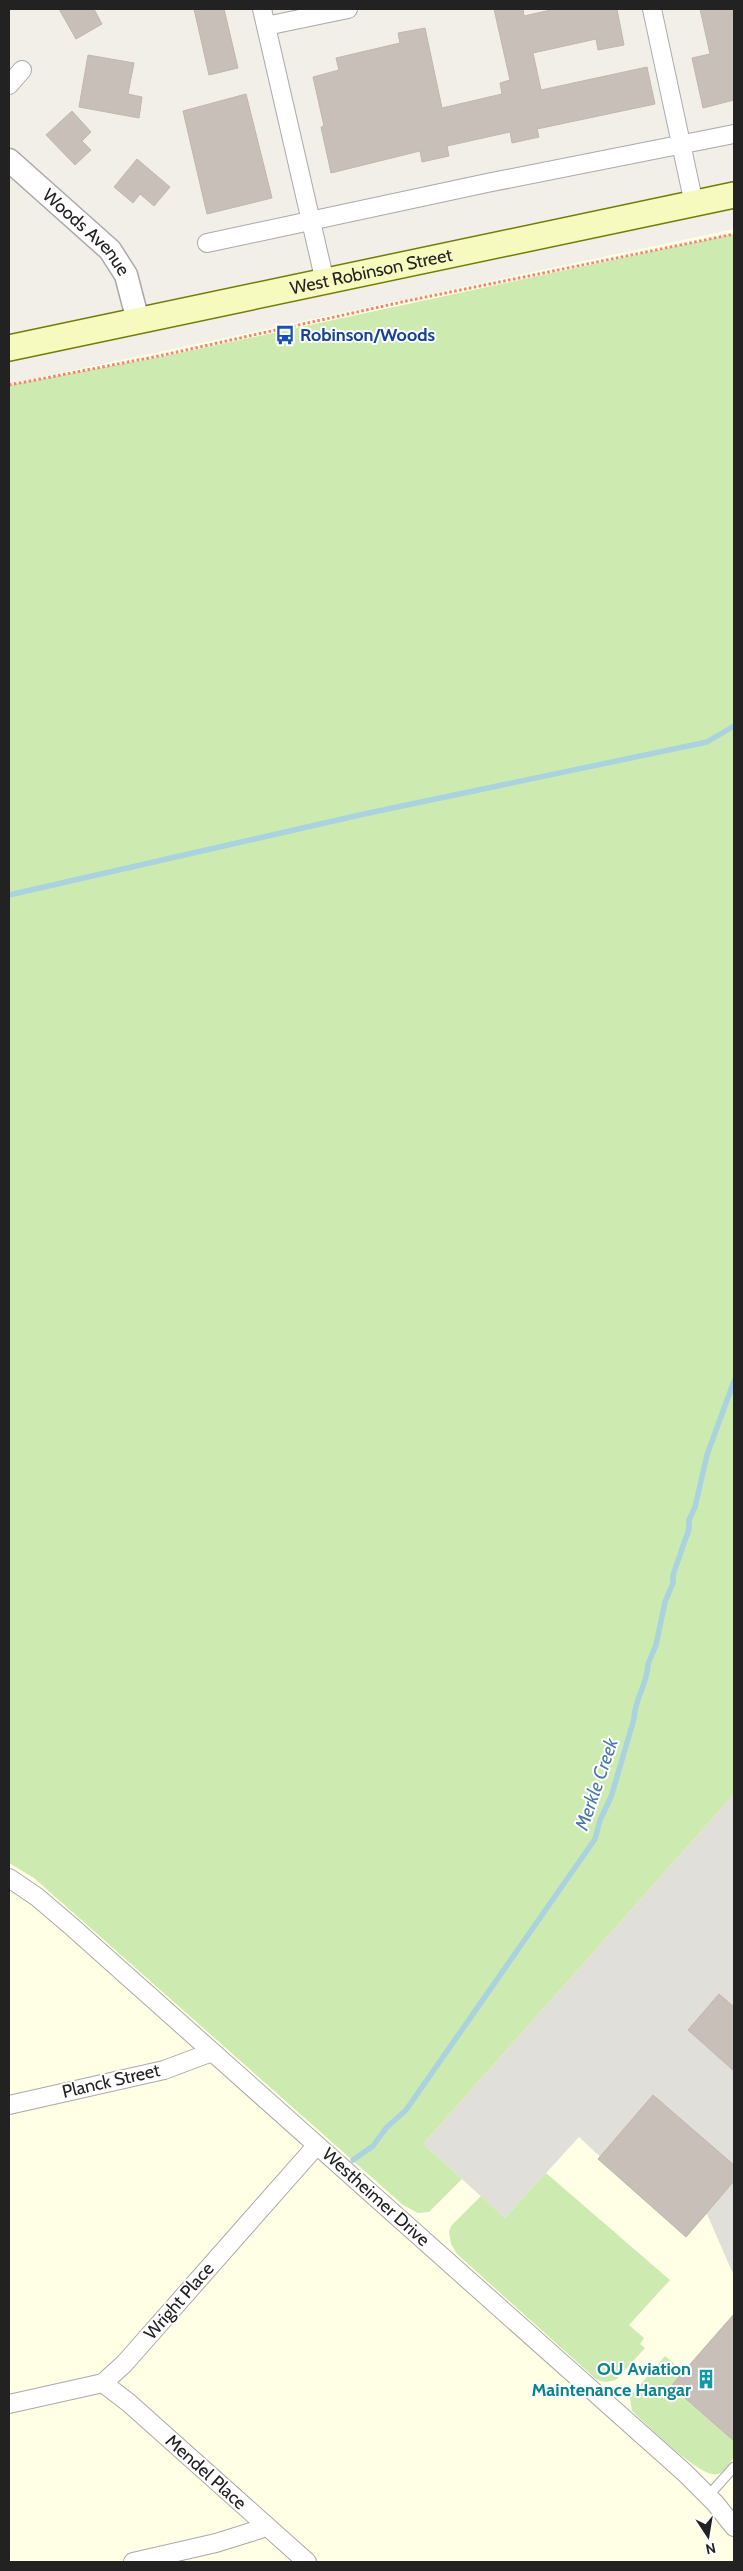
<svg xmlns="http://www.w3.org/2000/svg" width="743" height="2571" viewBox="0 0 743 2571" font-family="Cabin,sans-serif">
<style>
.education{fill:#ffffe5}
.airport{fill:#e1dfda}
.grass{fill:#cdebb0}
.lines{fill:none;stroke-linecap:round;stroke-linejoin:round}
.stream{stroke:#aad3df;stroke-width:5.5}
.building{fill:#c7bfb8;stroke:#c4b6ab}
.service-casing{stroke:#a9a9a9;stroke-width:11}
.minor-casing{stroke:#a9a9a9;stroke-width:20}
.tertiary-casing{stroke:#a9a9a9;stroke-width:25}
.secondary-casing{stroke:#707d05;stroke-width:28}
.path{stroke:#fa8072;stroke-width:3;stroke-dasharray:2.5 2.5;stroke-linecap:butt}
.service{stroke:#fff;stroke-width:9}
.minor{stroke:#fff;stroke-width:18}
.tertiary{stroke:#fff;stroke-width:22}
.secondary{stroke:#f7fabf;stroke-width:25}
.labels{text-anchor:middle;stroke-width:4;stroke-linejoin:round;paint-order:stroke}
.street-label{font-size:18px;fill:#222;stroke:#fff}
.transit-label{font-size:18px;font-weight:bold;fill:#164399;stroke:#fff;text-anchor:start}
.culture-label{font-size:18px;font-weight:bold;fill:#0d838f;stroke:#fff;text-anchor:end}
.water-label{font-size:19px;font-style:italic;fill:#4a7aab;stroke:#fff}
</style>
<rect width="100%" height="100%" fill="#f2efe9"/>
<path class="education" d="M734,229V2562H9V384Z"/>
<path class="airport" d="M734,1794V2276L707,2214L686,2237L579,2137L505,2218L423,2144Z"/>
<path class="grass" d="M734,234V1794L423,2144L462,2179L429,2212L418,2213L403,2205L34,1878L9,1863V385L165,356Z
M546,2173L670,2280L629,2325L644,2338L640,2344L645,2348L616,2380L606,2382L597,2380L457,2254L451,2244L449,2232L451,2226L481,2196L505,2218Z
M665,2356L684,2372L671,2387L734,2441V2457C730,2463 725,2472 718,2474C702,2480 645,2423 632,2411L630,2398L632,2394Z"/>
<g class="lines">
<path class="stream" d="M9,895L364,814L707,742L734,726
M353,2160L373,2146L386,2128L406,2110L595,1839L600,1820L611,1797L634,1719C634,1700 648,1683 648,1664L656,1645L665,1602L673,1583V1575L689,1529V1520L695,1507L707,1455L734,1381"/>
</g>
<path class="building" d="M59,9H94L102,24L76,39Z
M194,9H224L238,68L209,75Z
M494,9H523L524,16L555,9H617L624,45L598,50L596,39L533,53L541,90L647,67L655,104L537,129L539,137L512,143L510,132L447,146L449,156L422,162L420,151L331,173L321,127L324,126L313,77L339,70L336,58L400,43L398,33L425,28L442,108L502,94L500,83L510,80Z
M700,9H734V100L703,108L692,58L710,54Z
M88,55L134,63L128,94L142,97L139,118L79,107Z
M246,94L272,198L207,214L183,111Z
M72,111L91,132L82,141L91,150L75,165L46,135Z
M137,159L170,187L154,206L140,194L133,203L114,187Z
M719,1994L734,2007V2071L688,2030Z
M653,2095L734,2165V2181L686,2237L598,2159Z
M734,2314V2441L671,2386Z"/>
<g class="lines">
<defs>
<path id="service" d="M708,2496L734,2467"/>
<path id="minor" d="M262,9L325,282
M652,9L694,204
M266,26L348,9
M9,85L22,70
M207,243L487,183L734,134
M9,1878L37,1897L71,1926L685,2473L715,2503L734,2527
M9,2105L164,2070L212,2052
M103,2383L129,2403L307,2562
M9,2404L103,2383L124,2364L317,2145
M133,2562L216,2543L267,2527"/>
<g id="tertiary">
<path id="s1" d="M9,160L110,250L126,275L138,321"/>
</g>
<g id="secondary">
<path id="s2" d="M9,348L734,195"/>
</g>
</defs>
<use href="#service" class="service-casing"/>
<use href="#minor" class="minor-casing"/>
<use href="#tertiary" class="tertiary-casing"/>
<use href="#secondary" class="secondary-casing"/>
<path class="path" d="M9,385L159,356L411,300L734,234"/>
<use href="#service" class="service"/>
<use href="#minor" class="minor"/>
<use href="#tertiary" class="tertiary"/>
<use href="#secondary" class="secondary"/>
</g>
<defs>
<symbol id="bus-bare" viewBox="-9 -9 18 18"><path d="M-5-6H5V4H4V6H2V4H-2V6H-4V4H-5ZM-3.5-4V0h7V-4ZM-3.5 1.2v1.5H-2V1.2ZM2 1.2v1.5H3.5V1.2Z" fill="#1a4fb4" stroke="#fff" stroke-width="2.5" paint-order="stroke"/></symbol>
<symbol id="building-bare" viewBox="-9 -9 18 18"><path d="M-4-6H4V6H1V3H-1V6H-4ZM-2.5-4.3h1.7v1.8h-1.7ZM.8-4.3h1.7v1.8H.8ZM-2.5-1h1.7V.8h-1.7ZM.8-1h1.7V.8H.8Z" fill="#0f9aa8" stroke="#fff" stroke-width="2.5" paint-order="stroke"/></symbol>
</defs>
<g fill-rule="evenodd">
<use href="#bus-bare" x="271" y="321" width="28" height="28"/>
<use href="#building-bare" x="692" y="2365" width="28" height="28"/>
</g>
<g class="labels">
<g class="street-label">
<text dy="6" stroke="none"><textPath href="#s1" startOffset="106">Woods Avenue</textPath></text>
<text dy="6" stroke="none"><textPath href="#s2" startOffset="370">West Robinson Street</textPath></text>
<text transform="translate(111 2081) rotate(-13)" y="6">Planck Street</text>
<text transform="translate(376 2197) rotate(42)" y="6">Westheimer Drive</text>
<text transform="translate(179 2301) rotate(-49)" y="6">Wright Place</text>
<text transform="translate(206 2472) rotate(42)" y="6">Mendel Place</text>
</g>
<g class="transit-label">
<text x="300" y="341">Robinson/Woods</text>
</g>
<g class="culture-label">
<text x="691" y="2375">OU Aviation<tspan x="691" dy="21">Maintenance Hangar</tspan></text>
</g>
<g class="water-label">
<text transform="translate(596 1784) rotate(-71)" y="7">Merkle Creek</text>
</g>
</g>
<rect width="743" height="2571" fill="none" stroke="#222222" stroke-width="20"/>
<g transform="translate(708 2536) rotate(168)" stroke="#ffffff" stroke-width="4" paint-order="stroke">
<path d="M0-4L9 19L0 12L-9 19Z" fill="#222222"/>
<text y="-8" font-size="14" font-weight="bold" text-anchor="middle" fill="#222222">N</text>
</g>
</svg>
